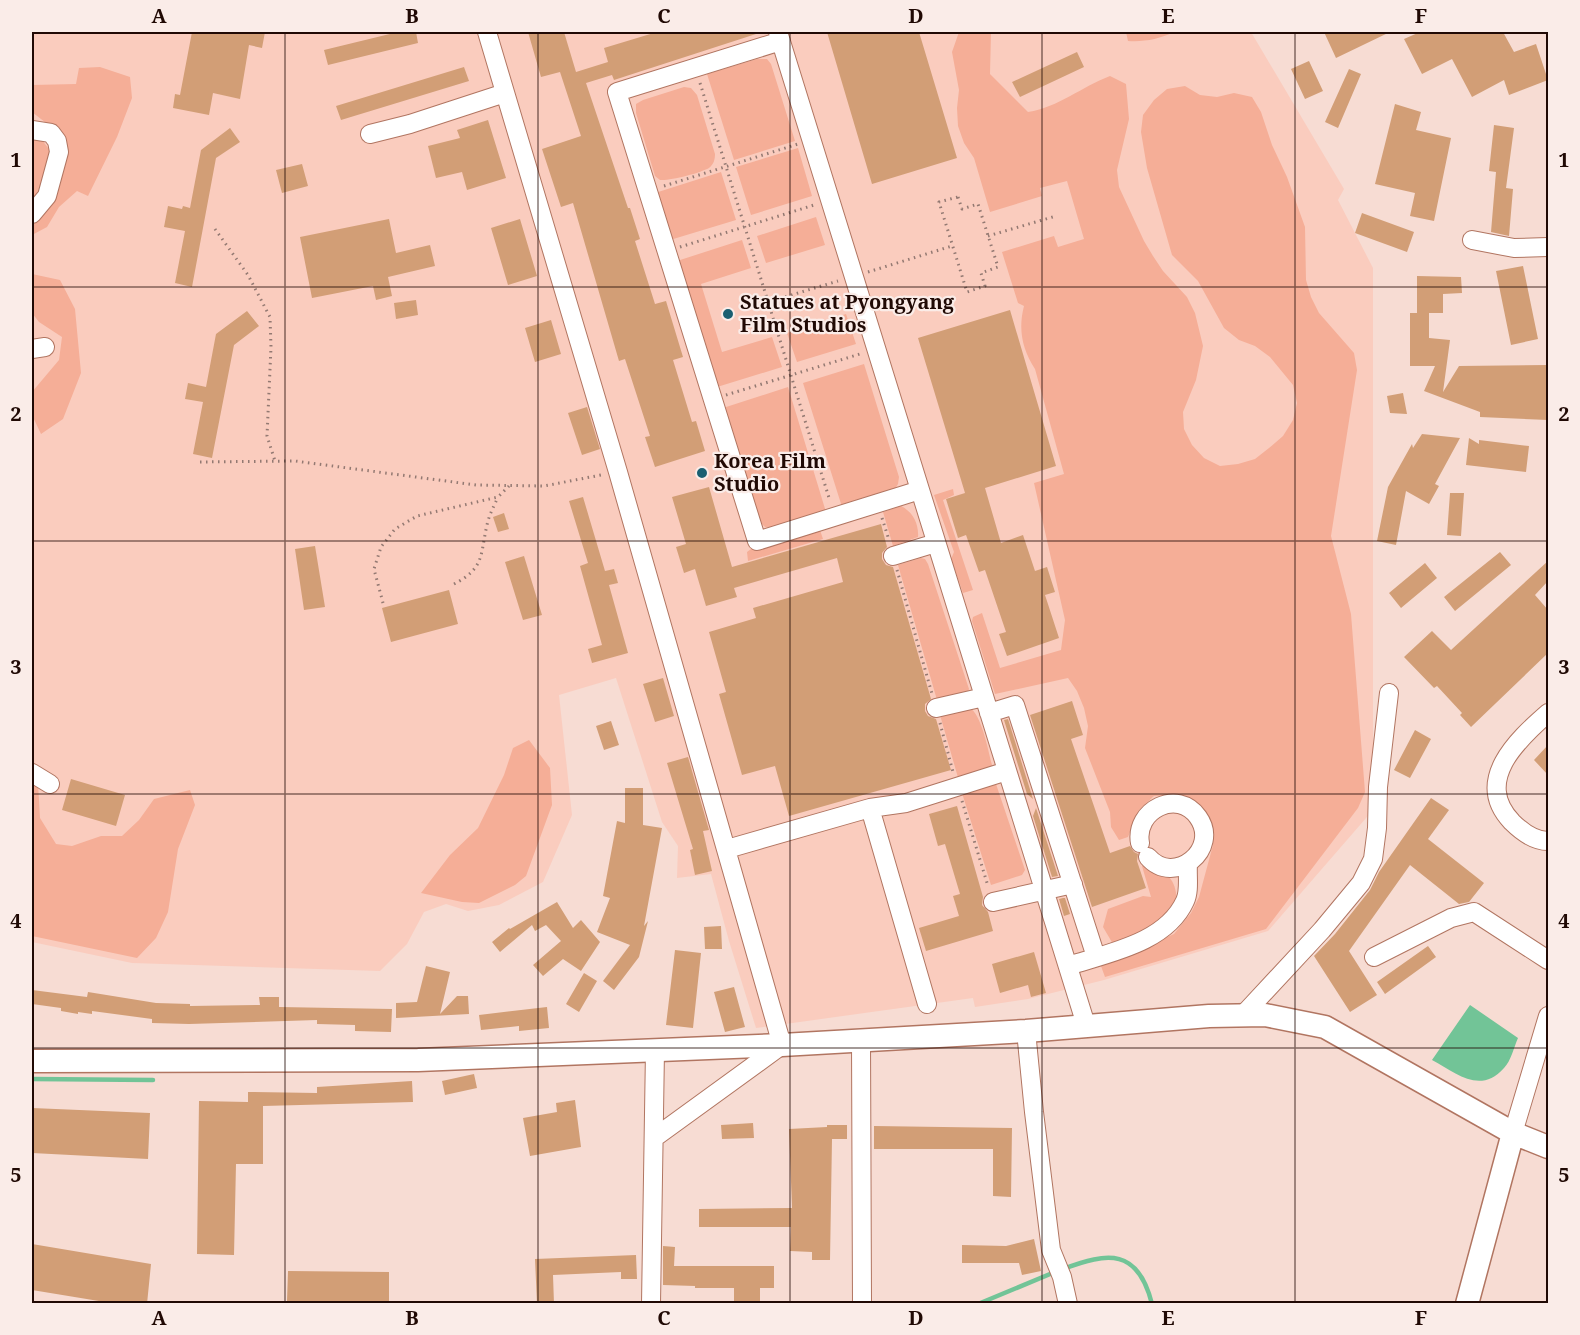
<svg xmlns="http://www.w3.org/2000/svg" width="1580" height="1335" viewBox="0 0 1580 1335" font-family="'Noto Serif',serif">
<style>
.built{fill:#faccbe}
.green{fill:#f5ae97}
.water{fill:#72c497}
.lines{fill:none;stroke-linecap:round;stroke-linejoin:round}
.stream{stroke:#72c497;stroke-width:4.5}
.building{fill:#d29e76}
.minor-casing{stroke:#b17561;stroke-width:20}
.major-casing{stroke:#b17561;stroke-width:25}
.path{stroke:#937972;stroke-width:3;stroke-dasharray:1.5 4.5;stroke-linecap:butt}
.minor{stroke:#fff;stroke-width:18}
.major{stroke:#fff;stroke-width:22}
.grid{fill:none;stroke:#200904;stroke-width:1.5;stroke-opacity:0.55}
.poi-dot{fill:#1a5f71;stroke:#faece8;stroke-width:2}
.labels{text-anchor:middle;stroke-width:4.5;stroke-linejoin:round;paint-order:stroke}
.poi-label{font-size:20px;font-weight:bold;fill:#200904;stroke:#faece8;text-anchor:start}
.neatline{fill:none;stroke:#200904;stroke-width:2}
.grid-label{font-size:20px;text-anchor:middle;font-weight:bold;fill:#200904}
</style>
<rect width="100%" height="100%" fill="#f7dcd3"/>
<path class="built" d="M32,32H1251L1344,189L1338,200L1373,268V810L1268,931L1104,980L1028,999L975,1007L973,998L756,1028L729,941L711,874L677,878L678,846L662,822L616,678L559,695L572,815L543,882L499,905L468,911L446,904L424,912L407,944L380,971L132,963L32,942Z"/>
<path class="green" d="M959,32H991L990,74L1028,112C1059,107 1081,87 1110,76L1126,84L1129,119L1117,170L1119,187L1144,241L1153,256L1163,271L1187,297L1195,313L1203,346L1196,380L1183,412L1184,429L1192,445L1204,458L1220,466L1238,464L1255,459L1269,448L1283,436L1293,420L1297,403L1293,385L1270,357L1255,346L1239,340L1224,328L1198,281L1172,255L1147,168L1141,132L1143,115L1154,100L1167,89L1185,86L1200,95L1217,97L1234,93L1252,97L1261,112L1272,145L1287,177L1305,227L1306,280L1311,297L1319,313L1354,353L1357,370L1331,536L1351,614L1365,792L1358,808L1266,929L1105,977L1101,966L1174,934L1191,913L1199,897L1213,845L1210,828L1202,812L1190,799L1172,795L1154,796L1139,810L1128,837L1119,840L1111,827L1110,812L1085,748L1088,726L1084,708L1077,691L1068,678L995,694L972,621L973,617L982,613L1000,668L1061,650L1065,620L1034,483L1064,474L1035,369C1022,349 1018,329 1024,306L1018,303L1002,252L1054,236L1058,247L1084,239L1067,181L1040,188L1042,196L990,212L974,158L964,143L958,126L957,108L959,90L952,52Z
M1126,32H1174C1159,39 1145,42 1128,41Z
M757,59H767L771,64L795,141L734,160L707,74Z
M100,67L130,77L132,98L117,137L88,196L77,191L59,207L47,227L32,235V221L60,185L65,164L50,126L32,112V85L76,84L79,68Z
M684,87L691,88L697,95L715,154C715,159 714,164 709,168C700,173 670,181 660,180L655,176L636,113V104L643,100Z
M32,137L42,140L52,153L38,191L32,200Z
M798,148L812,196L751,215L736,167Z
M721,172L736,220L670,240L655,193Z
M816,217L825,245L766,263L757,236Z
M742,240L751,268L701,284L722,352L772,337L782,367L717,387L677,261Z
M32,274L60,280L75,309L81,373L63,419L41,434L32,415V392L59,360L62,337L39,322L32,313Z
M846,314L856,344L797,362L787,333Z
M864,364L899,477L898,484L895,489L842,507L803,383Z
M788,387L826,512L770,528L765,527L759,521L723,408Z
M953,489L954,495L943,500L973,590L963,593L951,559L954,552L934,495Z
M901,506C913,512 919,524 918,537L893,546L883,512Z
M820,530L823,539L748,561L747,552L751,549Z
M921,558L925,559L928,564L969,689L967,694L937,700L898,565Z
M969,707C982,715 988,750 992,765V768L959,781L940,715Z
M529,740L550,768L552,805L526,876L515,885L479,903L462,902L421,893L450,855L478,828L504,775L513,748Z
M32,767L38,783L40,818L56,844L72,846L101,836H122L139,820L154,799L190,790L195,805L178,849L168,912L156,938L137,958L32,936Z
M996,784L1025,870L1022,875L991,885L962,793Z
M1147,864C1170,874 1177,880 1177,906L1143,933L1113,944L1103,927L1108,909L1143,896L1151,897L1142,866Z"/>
<path class="water" d="M1470,1005L1518,1038C1514,1047 1511,1061 1504,1068C1480,1095 1456,1073 1432,1060Z"/>
<g class="lines">
<path class="stream" d="M32,1079L153,1080
M1063,1269C1108,1252 1138,1248 1152,1304
M978,1304L1055,1272"/>
</g>
<path class="building" d="M192,32H265L262,48L249,45L240,99L213,93L209,115L173,108L175,94L180,95Z
M398,32H416L418,43L328,65L324,50Z
M528,32H564L576,72L608,62L604,48L657,32H755L756,34L614,80L612,75L586,83L628,208H630L640,239L635,241L655,304L666,301L683,357L673,360L692,422L696,421L705,451L655,467L645,437L650,436L625,359L619,361L573,203L561,207L542,149L581,136L560,72L541,77Z
M827,32H919L957,158L872,184Z
M1324,32H1390L1336,58Z
M1420,32H1503L1514,52L1536,44L1548,80L1509,95L1504,80L1472,97L1452,59L1422,74L1404,39Z
M1077,52L1084,67L1020,97L1012,82Z
M1309,61L1323,91L1305,99L1291,69Z
M464,67L469,81L341,120L336,106Z
M1349,69L1361,74L1338,128L1325,122Z
M1395,104L1421,112L1416,130L1451,138L1434,221L1410,216L1415,193L1375,184Z
M488,120L506,178L467,190L462,172L436,178L428,146L460,138L457,130Z
M1494,125L1514,128L1506,188L1513,189L1509,236L1491,232L1496,172L1489,171Z
M230,128L240,142L216,158L192,287L175,283L185,231L164,227L168,206L182,209L183,206L190,208L201,150Z
M302,164L308,186L282,193L276,170Z
M1362,213L1414,232L1407,252L1355,233Z
M389,219L396,253L430,245L435,266L388,277L392,296L376,300L373,286L312,298L300,237Z
M520,219L537,276L508,285L491,228Z
M1523,266L1538,339L1511,345L1496,271Z
M1417,276L1461,277L1462,293L1443,294V313H1429V338L1450,340L1443,392L1459,366L1547,365L1548,420L1480,417V412L1424,391L1435,366H1410V313H1417Z
M416,300L418,315L396,319L394,303Z
M1010,310L1056,466L985,488L1001,543L1023,535L1035,571L1047,567L1055,592L1045,595L1059,638L1007,656L999,634L1006,632L985,570L979,572L966,535L958,538L946,499L965,493L918,338Z
M247,311L259,326L234,345L212,458L193,454L203,402L185,399L188,383L206,387L216,334Z
M551,320L561,354L535,362L525,328Z
M1403,393L1407,414L1390,413L1387,396Z
M587,407L600,449L582,455L568,413Z
M1422,434L1460,438L1435,484L1439,486L1429,504L1406,491L1396,545L1377,541L1388,487L1412,444L1413,448Z
M1469,438L1479,444V440L1529,446L1526,472L1466,465Z
M709,487L732,567L881,524L887,547L882,553V559L886,565L893,567L931,699L925,704V711L928,716L936,719L951,770L789,816L775,766L742,775L719,694L726,692L709,632L756,618L753,608L843,582L837,558L734,588L737,597L706,606L695,569L684,573L676,547L686,544L672,497Z
M1450,493H1464L1461,536L1447,535Z
M583,497L605,571L614,569L618,583L609,585L628,653L592,663L588,649L602,645L580,566L588,563L569,501Z
M504,513L509,529L498,532L493,517Z
M315,546L325,607L304,610L295,549Z
M1500,552L1511,565L1455,611L1444,597Z
M524,556L542,615L523,620L505,562Z
M1548,561V581L1535,595L1548,610V653L1471,727L1460,715L1462,713L1437,686L1434,688L1404,657L1432,631L1451,650Z
M1425,563L1437,578L1401,608L1389,593Z
M449,590L458,624L391,642L382,608Z
M663,678L674,716L655,722L643,684Z
M1072,701L1083,735L1071,739L1110,853L1130,846L1134,852L1138,854L1137,861L1146,888L1092,907L1030,715Z
M1008,719L1033,799L1027,794L1004,720Z
M611,721L619,745L604,750L596,726Z
M1415,730L1431,739L1410,778L1394,770Z
M1548,745V775L1534,760Z
M688,757L709,830L703,831L712,871L695,875L690,850L693,849L667,763Z
M71,779L125,795L116,826L62,810Z
M625,788H643V825L662,828L644,926L648,921L639,957L614,990L603,981L630,945L597,932L610,898L603,896L617,821L625,823Z
M1431,798L1449,810L1428,839L1484,883L1469,902L1459,904L1410,865L1349,951L1377,995L1350,1012L1314,956L1335,934L1370,890L1379,872Z
M957,806L983,897L982,905L988,912L993,931L926,951L919,928L959,916L953,896L960,894L945,844L938,846L929,814Z
M1036,808L1058,876L1052,877L1033,816Z
M1063,898H1065L1070,914L1064,916L1059,899Z
M557,902L573,928L581,920L600,942L581,971L563,959L543,976L533,965L561,941L546,925L535,931L532,925L500,952L492,942L509,928L510,929Z
M721,926L722,949H705L704,927Z
M1428,946L1436,957L1385,994L1377,982Z
M675,950L701,953L693,1028L666,1025Z
M1034,952L1046,993L1031,997L1028,985L1000,993L992,964Z
M426,966L450,972L440,1014L457,996H468L469,1014L396,1018V1003L417,1002Z
M584,973L597,981L579,1012L566,1004Z
M734,987L745,1027L725,1032L714,992Z
M32,990L87,997L88,992L156,1003L190,1004V1006L260,1005L259,997H279V1007L392,1009L391,1032L355,1031V1025L317,1024V1020L189,1024L152,1023V1019L92,1011V1014L78,1012V1014L61,1011V1008L32,1004Z
M547,1007L549,1028L519,1031V1026L481,1030L479,1015Z
M474,1074L477,1088L445,1095L442,1081Z
M412,1081L413,1102L263,1106V1164H236L234,1255L197,1254L199,1101L248,1102V1092L317,1093V1087Z
M575,1100L581,1147L530,1156L523,1118L557,1112L556,1103Z
M32,1108L150,1113L148,1159L32,1153Z
M753,1123L754,1138L722,1139L721,1125Z
M827,1125H847V1139H832L830,1260H812V1252L790,1251L791,1227H699V1209L792,1208L789,1129L827,1127Z
M874,1126L1012,1128L1011,1197L993,1196V1149H874Z
M1034,1239L1041,1271L1022,1275L1019,1263H962V1245L1006,1246Z
M32,1244L151,1264L147,1304H117L32,1290Z
M663,1246L675,1247L674,1266H774V1288H760V1304H734V1288H695V1286L663,1285Z
M636,1255L637,1279H621V1272L553,1275L554,1304H537L535,1259Z
M288,1271L389,1272V1303L287,1301Z"/>
<g class="lines">
<defs>
<path id="minor" d="M487,32L618,472L782,1045L654,1138
M778,32L1086,1025
M781,41L617,92L757,541L920,490
M32,130L51,133L57,141L59,152L47,196L32,214
M370,134L410,124L505,93
M1472,240L1514,248L1548,247
M32,349L45,347
M893,556L936,543
M936,708L984,697
M989,713L1015,705L1096,957
M1548,713C1517,740 1473,781 1512,822C1522,832 1534,841 1548,841
M32,773L50,784
M870,808L927,1004
M1140,843C1134,810 1178,788 1198,817C1221,849 1174,887 1148,857
M727,849L870,808L906,803L1007,771
M993,902L1073,884
M1374,957L1451,918L1474,912L1548,960
M1068,966C1108,953 1166,943 1185,901C1190,891 1187,875 1188,864
M1243,1015L1322,930L1361,883L1373,859L1377,828L1378,787L1389,693
M1026,1031L1034,1112L1051,1250L1062,1277L1068,1304
M861,1040L862,1304
M1513,1133L1548,1016
M651,1304L655,1050"/>
<path id="major" d="M32,1061L418,1060L782,1045L1026,1031L1209,1016L1265,1015L1325,1027L1513,1133L1548,1147
M1467,1304L1513,1133"/>
</defs>
<use href="#minor" class="minor-casing"/>
<use href="#major" class="major-casing"/>
<path class="path" d="M700,83L830,501
M664,186L798,144
M958,197L962,209L978,204L998,267L981,273L985,286L967,292L939,202Z
M215,229L248,275L270,317L271,347L267,436L275,461
M988,236L1056,216
M680,247L814,205
M868,272L952,246
M768,302L838,281
M726,395L860,354
M200,462L295,461L476,485L544,486L601,475
M882,518L889,540
M897,570L932,694
M454,584C485,568 480,555 487,525C489,515 494,506 498,497
M383,603L374,569L381,547L395,529L417,516L498,497L509,486
M940,723L953,772
M962,801L988,886"/>
<use href="#minor" class="minor"/>
<use href="#major" class="major"/>
</g>
<path class="grid" d="M285,32V1304M538,32V1304M790,32V1304M1042,32V1304M1295,32V1304M32,287H1548M32,541H1548M32,794H1548M32,1048H1548"/>
<g class="poi-dot">
<circle cx="728" cy="314" r="6"/>
<circle cx="702" cy="473" r="6"/>
</g>
<g class="labels">
<g class="poi-label">
<text x="740" y="309">Statues at Pyongyang<tspan x="740" dy="23">Film Studios</tspan></text>
<text x="714" y="468">Korea Film<tspan x="714" dy="23">Studio</tspan></text>
</g>
</g>
<rect width="1580" height="1335" fill="none" stroke="#faece8" stroke-width="66"/>
<rect x="33" y="33" width="1514" height="1269" class="neatline"/>
<g class="grid-label">
<text x="159" y="23">A</text>
<text x="412" y="23">B</text>
<text x="664" y="23">C</text>
<text x="916" y="23">D</text>
<text x="1168" y="23">E</text>
<text x="1421" y="23">F</text>
<text x="16" y="167">1</text>
<text x="1564" y="167">1</text>
<text x="16" y="421">2</text>
<text x="1564" y="421">2</text>
<text x="16" y="674">3</text>
<text x="1564" y="674">3</text>
<text x="16" y="928">4</text>
<text x="1564" y="928">4</text>
<text x="16" y="1182">5</text>
<text x="1564" y="1182">5</text>
<text x="159" y="1325">A</text>
<text x="412" y="1325">B</text>
<text x="664" y="1325">C</text>
<text x="916" y="1325">D</text>
<text x="1168" y="1325">E</text>
<text x="1421" y="1325">F</text>
</g>
</svg>
